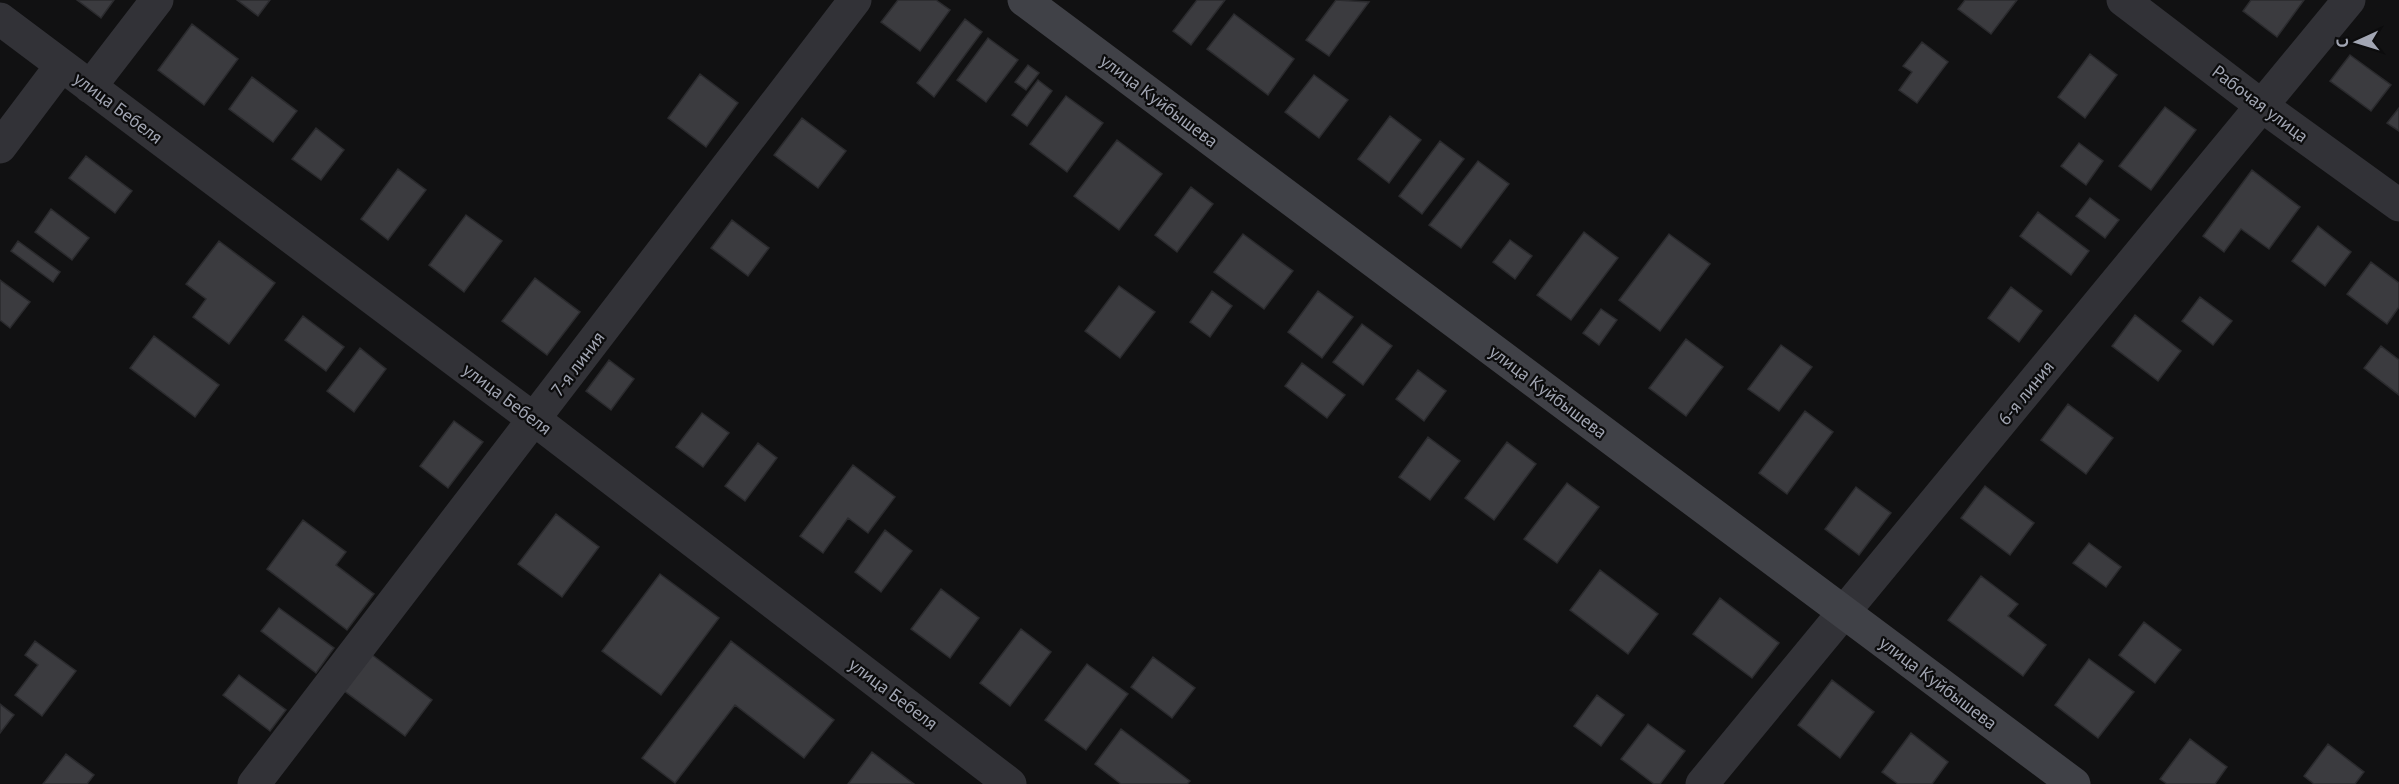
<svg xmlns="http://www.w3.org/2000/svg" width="2399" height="784" viewBox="0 0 2399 784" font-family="'PT Sans',sans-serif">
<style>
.building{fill:#3b3b3f;stroke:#2b2b2e;stroke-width:1.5}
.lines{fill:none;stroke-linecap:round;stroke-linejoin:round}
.street{stroke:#323237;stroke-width:33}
.secondary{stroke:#404147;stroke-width:33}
.labels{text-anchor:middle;stroke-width:4.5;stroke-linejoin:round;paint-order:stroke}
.street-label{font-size:18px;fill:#a2a6b3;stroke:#0c0c0d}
</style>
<rect width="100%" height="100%" fill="#111112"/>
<path class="building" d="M77,0H114L101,18Z
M237,0H270L258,16Z
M898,0H936L950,10L920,51L881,22Z
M1197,0H1225L1191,45L1173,31Z
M1336,0L1369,2L1329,56L1306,40Z
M1965,0H2017L1991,34L1958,9Z
M2251,0H2304L2277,37L2243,11Z
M1234,14L1294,59L1268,95L1207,49Z
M965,19L982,32L934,97L917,83Z
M192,24L238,59L204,105L158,70Z
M988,38L1018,60L986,102L957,80Z
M1922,42L1948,62L1917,103L1899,90L1912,72L1903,66Z
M2090,54L2117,75L2085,118L2058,97Z
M2350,55L2391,85L2371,111L2330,81Z
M1028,65L1039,73L1026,90L1015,82Z
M700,74L738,103L706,147L668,118Z
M1314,75L1348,100L1319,138L1285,112Z
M252,77L297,111L273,142L229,109Z
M1038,80L1052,91L1027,126L1012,115Z
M1066,96L1103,123L1067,172L1030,144Z
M2165,107L2196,130L2151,190L2119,166Z
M2399,108V131L2387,123Z
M1390,116L1421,140L1389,183L1358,159Z
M802,118L846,151L818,188L774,155Z
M316,128L344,150L321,180L292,159Z
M1117,140L1162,174L1119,230L1074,196Z
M1440,141L1464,159L1422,214L1399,196Z
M2079,143L2103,161L2086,185L2061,166Z
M86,156L132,191L115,213L69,178Z
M1478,161L1509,184L1461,248L1429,225Z
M398,169L426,190L388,240L361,219Z
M2252,170L2300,207L2269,249L2241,229L2224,252L2203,236Z
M1191,187L1213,204L1177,252L1155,235Z
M2090,198L2119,220L2105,238L2076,216Z
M51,209L89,238L72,260L35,232Z
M2038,212L2089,251L2071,275L2020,236Z
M466,215L502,241L464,292L429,265Z
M732,220L769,248L748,276L711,248Z
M2318,226L2351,252L2325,286L2292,261Z
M1584,232L1618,258L1571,320L1537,295Z
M1243,234L1293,271L1264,309L1214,272Z
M1669,234L1710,264L1660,331L1619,300Z
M1510,240L1532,256L1515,279L1493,262Z
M18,241L60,272L53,282L11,251Z
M219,241L275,283L229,344L193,317L206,299L186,284Z
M2371,262L2399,283V307L2387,324L2347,294Z
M535,278L580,312L547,355L502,321Z
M0,280L30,302L10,328L0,320Z
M1119,286L1155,312L1120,358L1085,331Z
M2011,287L2042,311L2019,342L1988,318Z
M1212,291L1232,306L1210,337L1190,322Z
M1318,291L1353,317L1322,358L1288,332Z
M2200,297L2232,321L2213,345L2182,321Z
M1601,309L1617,320L1599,345L1583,333Z
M2135,315L2181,351L2158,381L2112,346Z
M303,316L344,347L326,371L285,340Z
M1362,324L1392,346L1363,385L1333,362Z
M154,336L219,385L195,417L130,368Z
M1686,339L1723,367L1686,416L1649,388Z
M1781,345L1812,367L1779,411L1748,389Z
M2381,346L2399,360V395L2364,368Z
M360,348L386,369L354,412L327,391Z
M609,360L634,379L611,410L586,391Z
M1302,363L1345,395L1327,418L1285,386Z
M1418,370L1446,391L1424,421L1396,399Z
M2068,404L2113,438L2086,474L2041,440Z
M1805,411L1833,432L1787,494L1759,473Z
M702,413L729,433L703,467L676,447Z
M454,421L483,442L448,488L420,466Z
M1428,437L1460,461L1430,500L1399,477Z
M1507,442L1536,464L1494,520L1465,498Z
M758,443L777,458L745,501L725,486Z
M853,465L895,497L868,533L848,518L823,553L800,536Z
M1567,483L1599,507L1557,563L1524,539Z
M1985,486L2034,523L2010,555L1961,518Z
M1856,487L1891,513L1859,555L1825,529Z
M556,514L599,547L562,597L518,564Z
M303,520L346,552L336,565L374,594L347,630L267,569Z
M885,530L912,551L881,592L855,572Z
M2089,543L2121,567L2106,587L2073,563Z
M1600,570L1658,614L1628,654L1570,610Z
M660,574L719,618L661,695L602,651Z
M1981,576L2018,604L2008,616L2046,645L2023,676L1948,620Z
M941,589L979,618L950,658L911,629Z
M1720,598L1779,643L1752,678L1693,634Z
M279,608L334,648L316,673L261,631Z
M2144,622L2181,650L2155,683L2119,655Z
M1021,629L1051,652L1010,706L980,683Z
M35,641L76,671L42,716L15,695L38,665L25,655Z
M731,641L834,720L804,758L735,705L675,783L642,758Z
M371,654L432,700L405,736L343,690Z
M1153,657L1195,688L1172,718L1131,687Z
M2089,659L2134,692L2098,738L2055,705Z
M1087,664L1128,694L1086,750L1045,720Z
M239,675L286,710L270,731L223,695Z
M1832,680L1874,712L1840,758L1798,725Z
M1597,695L1624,715L1601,746L1574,726Z
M0,704L14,715L0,733Z
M1648,724L1685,751L1660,784H1654L1621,759Z
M1121,729L1190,781L1187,784H1121L1095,764Z
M1911,733L1948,762L1932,784H1898L1882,772Z
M2190,739L2227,767L2215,784H2167L2160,779Z
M2328,744L2364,772L2355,784H2314L2304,776Z
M872,752L914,784H848Z
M66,754L94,775L87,784H43Z"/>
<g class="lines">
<path class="street" d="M2123,0L2262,106L2399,205
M0,19L535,420L1010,784
M90,87L157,0
M0,147L61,66
M254,784L855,0
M1702,784L2349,0"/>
<path class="secondary" d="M1024,0L2074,784"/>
</g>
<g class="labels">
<g class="street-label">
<text transform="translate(1159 101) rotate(37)" y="6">улица Куйбышева</text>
<text transform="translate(2260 104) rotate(37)" y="6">Рабочая улица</text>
<text transform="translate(118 108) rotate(37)" y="6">улица Бебеля</text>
<text transform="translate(578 364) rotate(-53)" y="6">7-я линия</text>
<text transform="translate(1548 392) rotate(37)" y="6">улица Куйбышева</text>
<text transform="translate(2026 393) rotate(-51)" y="6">6-я линия</text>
<text transform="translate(507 399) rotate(37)" y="6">улица Бебеля</text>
<text transform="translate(1938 683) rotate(37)" y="6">улица Куйбышева</text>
<text transform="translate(893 694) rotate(37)" y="6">улица Бебеля</text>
</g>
</g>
<g transform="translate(2357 42) rotate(266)" stroke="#0c0c0d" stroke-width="4.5" paint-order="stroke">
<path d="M0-4.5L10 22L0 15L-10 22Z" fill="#a2a6b3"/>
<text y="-9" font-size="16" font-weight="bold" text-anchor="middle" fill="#a2a6b3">С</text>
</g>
</svg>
